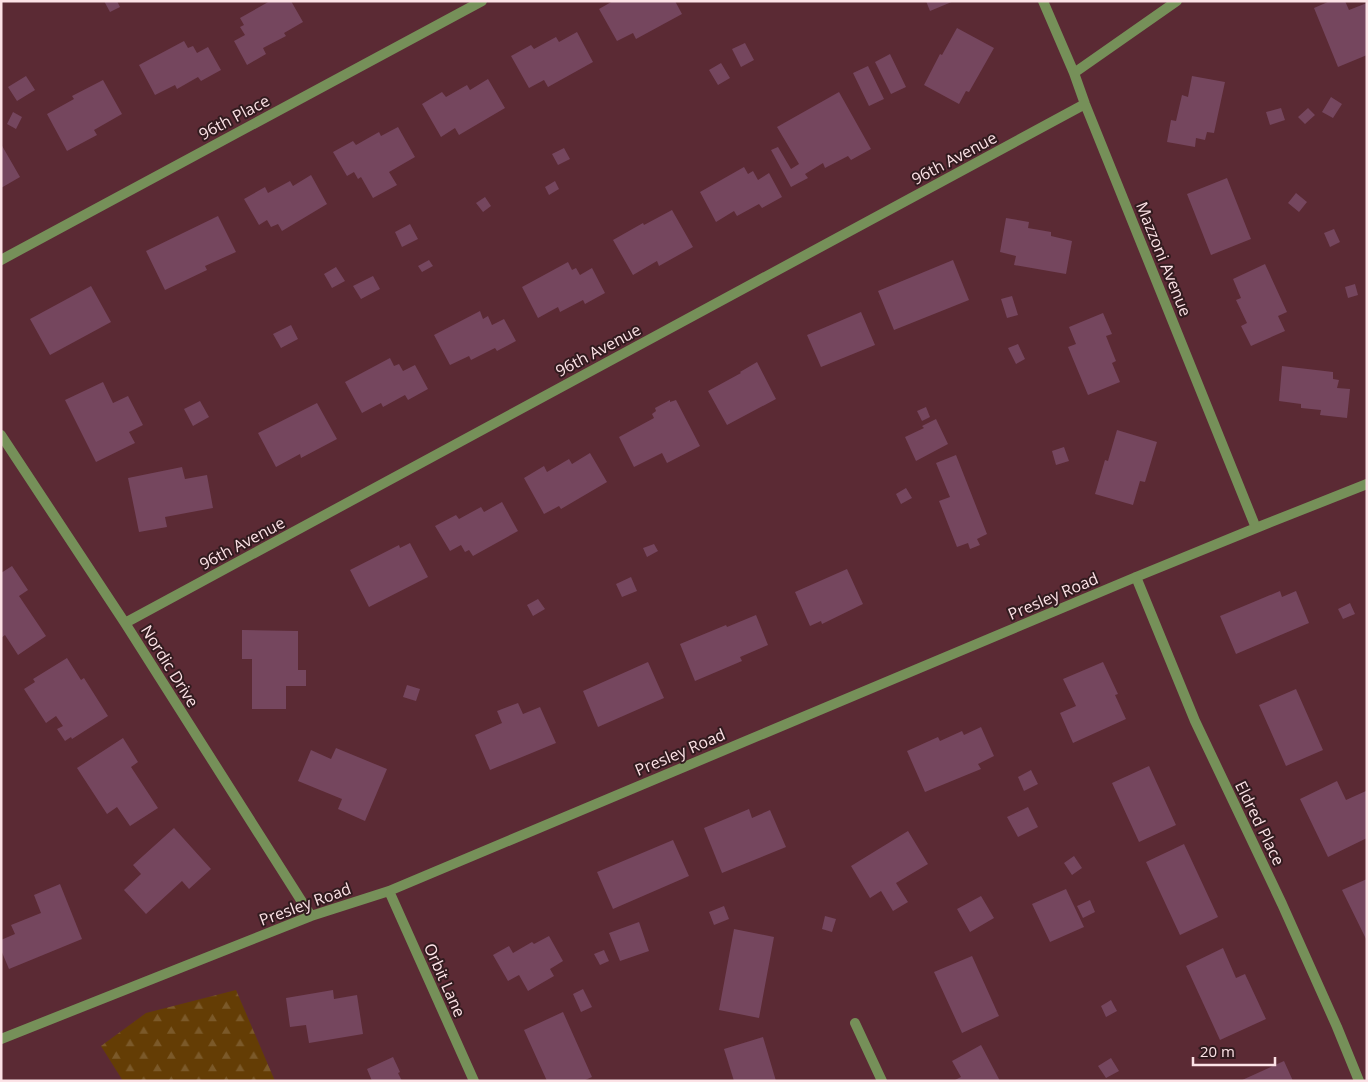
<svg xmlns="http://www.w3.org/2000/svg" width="1368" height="1082" viewBox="0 0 1368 1082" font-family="'Open Sans',sans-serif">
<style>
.forest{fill:url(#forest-firs)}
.building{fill:#75465e}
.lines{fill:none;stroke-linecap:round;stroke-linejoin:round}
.minor{stroke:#769059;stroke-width:10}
.labels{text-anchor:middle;stroke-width:4;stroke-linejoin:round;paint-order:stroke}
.street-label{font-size:16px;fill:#fce2e6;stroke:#321b1f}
</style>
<defs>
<pattern id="forest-firs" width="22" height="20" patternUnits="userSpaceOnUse" patternTransform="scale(1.25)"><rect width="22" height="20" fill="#643d05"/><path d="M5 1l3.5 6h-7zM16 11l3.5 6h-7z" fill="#7b5929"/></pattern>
</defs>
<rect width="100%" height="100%" fill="#5b2a34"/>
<path class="forest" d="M236,990L275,1081H123L101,1046L146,1013Z"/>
<path class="building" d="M104,1H117L120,7L110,12Z
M270,1H291L303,22L284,33L286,36L263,48L266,54L247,65L234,41L245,35L240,27L244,25L240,18Z
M613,1H675L682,14L636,39L633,33L617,41L599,9Z
M926,1H954L930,11Z
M1330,1H1345L1349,10L1367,3V55L1338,67L1314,8Z
M957,28L994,48L969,92L966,91L959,104L924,85L940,54L942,55Z
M577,32L593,62L548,87L544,80L529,88L511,56L531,45L534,49L556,37L559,42Z
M184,41L188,48L193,46L197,53L208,47L221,70L201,81L198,77L177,89L175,85L155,95L139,65Z
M745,43L754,60L741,67L732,49Z
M890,54L906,87L891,94L875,62Z
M721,63L730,78L718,85L709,70Z
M868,66L884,99L869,106L853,73Z
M26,76L35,90L17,101L8,87Z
M1192,76L1225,82L1214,133L1207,132L1205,140L1196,138L1195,147L1167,142L1171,120L1176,121L1182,95L1188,97Z
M488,79L505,108L459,135L455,128L441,137L422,104L442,92L446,97L467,85L470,90Z
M103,80L122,114L94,130L97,135L67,151L47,114L74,99L72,96Z
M839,92L871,149L851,160L848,156L825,168L823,163L805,174L808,178L791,187L771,150L778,147L791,169L799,164L777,127Z
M1331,97L1342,104L1333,118L1322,112Z
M1281,108L1285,120L1270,125L1266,112Z
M1308,108L1315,115L1305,124L1298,117Z
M13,112L22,117L16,129L7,124Z
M398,127L415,157L389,172L397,185L373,198L361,177L358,179L354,172L347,176L333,152L353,141L356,145L379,132L381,136Z
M1,144L20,177L1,188Z
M564,148L570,159L558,165L552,154Z
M744,167L748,174L753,171L758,180L769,173L782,197L762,208L759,204L737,216L734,211L716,222L700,192Z
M311,175L327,204L282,231L278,224L271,227L267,220L259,225L244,199L265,187L268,193L290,181L293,186Z
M1227,178L1251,239L1211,255L1187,194Z
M555,181L559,189L549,195L545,187Z
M1296,193L1307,202L1299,212L1288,203Z
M485,197L491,206L483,212L476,203Z
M672,210L693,247L659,266L657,261L633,275L613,240L643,223L644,225Z
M218,216L236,252L205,266L207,270L165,290L146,251Z
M1006,218L1029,222L1028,228L1051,232V236L1072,241L1066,274L1014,265L1016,256L1000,252Z
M410,224L418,239L402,247L395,232Z
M1334,229L1340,242L1330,247L1324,233Z
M429,260L433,266L422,272L418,266Z
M953,260L969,300L894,330L878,291Z
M568,262L572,270L576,268L580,275L592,268L605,293L585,304L583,300L560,312L558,307L538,318L522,287Z
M1265,264L1287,312L1278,316L1285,331L1251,346L1241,326L1247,323L1236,300L1241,298L1233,279Z
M336,267L345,281L332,288L324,274Z
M373,276L380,289L361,299L353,286Z
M1355,284L1358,295L1348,298L1345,287Z
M91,286L111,322L50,355L30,319Z
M1012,296L1018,315L1007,318L1001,299Z
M480,311L483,319L488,316L492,325L504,319L516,341L497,351L495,348L471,360L469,356L450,365L434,335Z
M861,312L875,345L821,367L807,335Z
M1103,313L1112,334L1106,336L1116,361L1112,363L1120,382L1088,395L1068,347L1076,344L1069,327Z
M291,325L298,339L281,348L273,334Z
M1018,344L1025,359L1016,364L1008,348Z
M390,358L394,366L399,364L403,371L415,365L428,389L408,400L405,395L383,407L381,403L362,413L345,382Z
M757,362L776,399L727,425L708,391L741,373L740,372Z
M1282,366L1333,372V379L1339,380L1337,388L1350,389L1347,418L1320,415L1321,410L1301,408V404L1279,401Z
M103,382L113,403L128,396L143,425L129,432L135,443L96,462L65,400Z
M670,400V402L676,400L700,446L667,463L662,453L634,467L619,437L654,418L652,414L656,411L655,408Z
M200,401L209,417L193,426L184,409Z
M317,403L337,439L301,458L300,454L276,467L258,433Z
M926,407L930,417L922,421L917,411Z
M936,419L948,444L916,461L905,437L924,428L922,426Z
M1117,430L1157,442L1145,482L1140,481L1133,505L1095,494L1105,460L1108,461Z
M1064,447L1069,461L1056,465L1052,451Z
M590,453L607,482L561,509L559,506L544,514L524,478L544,466L547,472L569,459L572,464Z
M956,455L987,534L977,539L980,545L970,549L968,543L957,547L939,501L950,497L936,463Z
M182,467L185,479L207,475L213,508L165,517L167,527L139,532L128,478Z
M906,488L912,498L901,504L896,494Z
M502,502L518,531L473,556L469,550L465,552L461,545L450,551L435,526L456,515L459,519L481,507L484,512Z
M410,543L428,577L369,607L350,570L399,545L400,548Z
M654,544L658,551L647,557L643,548Z
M12,566L28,590L19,596L46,636L18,655L5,635L1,638V573Z
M847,569L863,604L822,624L821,621L810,626L795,592Z
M631,577L637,591L622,597L616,584Z
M1280,591L1282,597L1296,591L1309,623L1236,654L1220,616Z
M538,599L545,609L533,616L527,605Z
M1350,603L1355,614L1343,619L1338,609Z
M756,615L768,645L740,657L742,661L695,681L680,644L726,625L727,627Z
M242,630L298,631V670H306V686H286V709H252V659H242Z
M67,658L81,680L84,678L108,716L72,739L71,737L65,741L57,729L63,726L56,716L46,723L24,689L35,682L33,679Z
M648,662L664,698L598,727L583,691Z
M1103,662L1118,694L1115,695L1126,719L1073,743L1060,713L1076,706L1063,679Z
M407,685L420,689L416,701L403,697Z
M1296,689L1323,750L1286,766L1259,705Z
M518,703L523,714L540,707L556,743L490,770L475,735L502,723L497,711Z
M981,727L994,756L978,764L981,769L925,792L907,751L938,737L940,741L962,731L964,735Z
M123,738L138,762L131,767L158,808L130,826L117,807L107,814L77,768Z
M336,748L387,769L365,821L338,809L342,799L298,781L311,750L331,759Z
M1149,766L1176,825L1139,842L1112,783Z
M1031,770L1038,784L1024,791L1018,777Z
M1337,781L1346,800L1366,791L1367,838L1328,857L1300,799Z
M1028,807L1038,827L1018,837L1007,817Z
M749,809L752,818L770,810L786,847L722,873L704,828Z
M174,828L211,869L189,889L182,881L146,914L124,890L141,874L133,865Z
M908,831L928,864L896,883L908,902L893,911L881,891L870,898L851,866Z
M673,840L689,876L613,909L597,872Z
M1184,844L1218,917L1180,935L1146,862Z
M1074,856L1082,868L1072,875L1064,863Z
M1367,879V941L1342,890Z
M60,884L82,939L9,969L1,950V940L15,934L11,925L41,913L34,895Z
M1066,889L1084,927L1050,942L1032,904Z
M981,896L994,918L970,932L957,909Z
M1090,900L1095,912L1083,918L1077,906Z
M724,906L729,919L714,925L709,912Z
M825,916L836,919L832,932L822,929Z
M639,922L649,951L620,961L609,933Z
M734,929L774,937L759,1018L719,1010Z
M549,936L563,961L550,969L554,976L528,991L519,975L508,981L493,955L509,946L513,953L532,942L534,944Z
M1223,948L1236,978L1245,974L1266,1019L1220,1040L1186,966Z
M604,950L609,961L600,965L594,954Z
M972,956L999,1016L962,1033L934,972Z
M583,989L592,1007L581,1012L573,994Z
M333,990L334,999L357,995L363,1034L309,1043L306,1025L290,1027L286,998Z
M1111,1000L1117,1011L1106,1017L1101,1006Z
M563,1012L592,1077L583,1081H547L524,1030Z
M763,1037L776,1081H734L724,1049Z
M981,1045L1000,1081H953L961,1077L952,1061Z
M393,1057L400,1072L398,1073L402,1081H372L367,1069Z
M1111,1058L1119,1071L1106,1078L1098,1066Z
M1284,1061L1293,1081H1240Z"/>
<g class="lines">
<path class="minor" d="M1043,1L1074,73L1085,104L1256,528
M1074,73L1177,1
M1,260L482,1
M1,435L125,623L311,916
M1136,577L1195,721L1282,904L1337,1027L1359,1081
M125,623L1085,104
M389,891L474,1081
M855,1023L882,1081
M1,1039L311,916L389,891L1136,577L1256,528L1367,484"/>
</g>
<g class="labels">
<g class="street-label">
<text transform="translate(234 117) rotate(-28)" y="6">96th Place</text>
<text transform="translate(954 158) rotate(-28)" y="6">96th Avenue</text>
<text transform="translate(1164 259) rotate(68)" y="6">Mazzoni Avenue</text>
<text transform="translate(598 350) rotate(-28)" y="6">96th Avenue</text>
<text transform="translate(242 543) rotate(-28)" y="6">96th Avenue</text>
<text transform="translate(1053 596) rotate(-23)" y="6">Presley Road</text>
<text transform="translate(170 666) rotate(58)" y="6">Nordic Drive</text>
<text transform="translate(680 752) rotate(-23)" y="6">Presley Road</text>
<text transform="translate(1260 823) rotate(64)" y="6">Eldred Place</text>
<text transform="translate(305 904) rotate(-20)" y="6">Presley Road</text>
<text transform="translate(445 980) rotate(66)" y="6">Orbit Lane</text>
</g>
</g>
<rect width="1368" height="1082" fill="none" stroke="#fce2e6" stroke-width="5"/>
<path d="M1193 1057v8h82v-8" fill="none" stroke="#fce2e6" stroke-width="2.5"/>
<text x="1200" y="1057" font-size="15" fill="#fce2e6" stroke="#321b1f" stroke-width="4" paint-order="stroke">20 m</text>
</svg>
